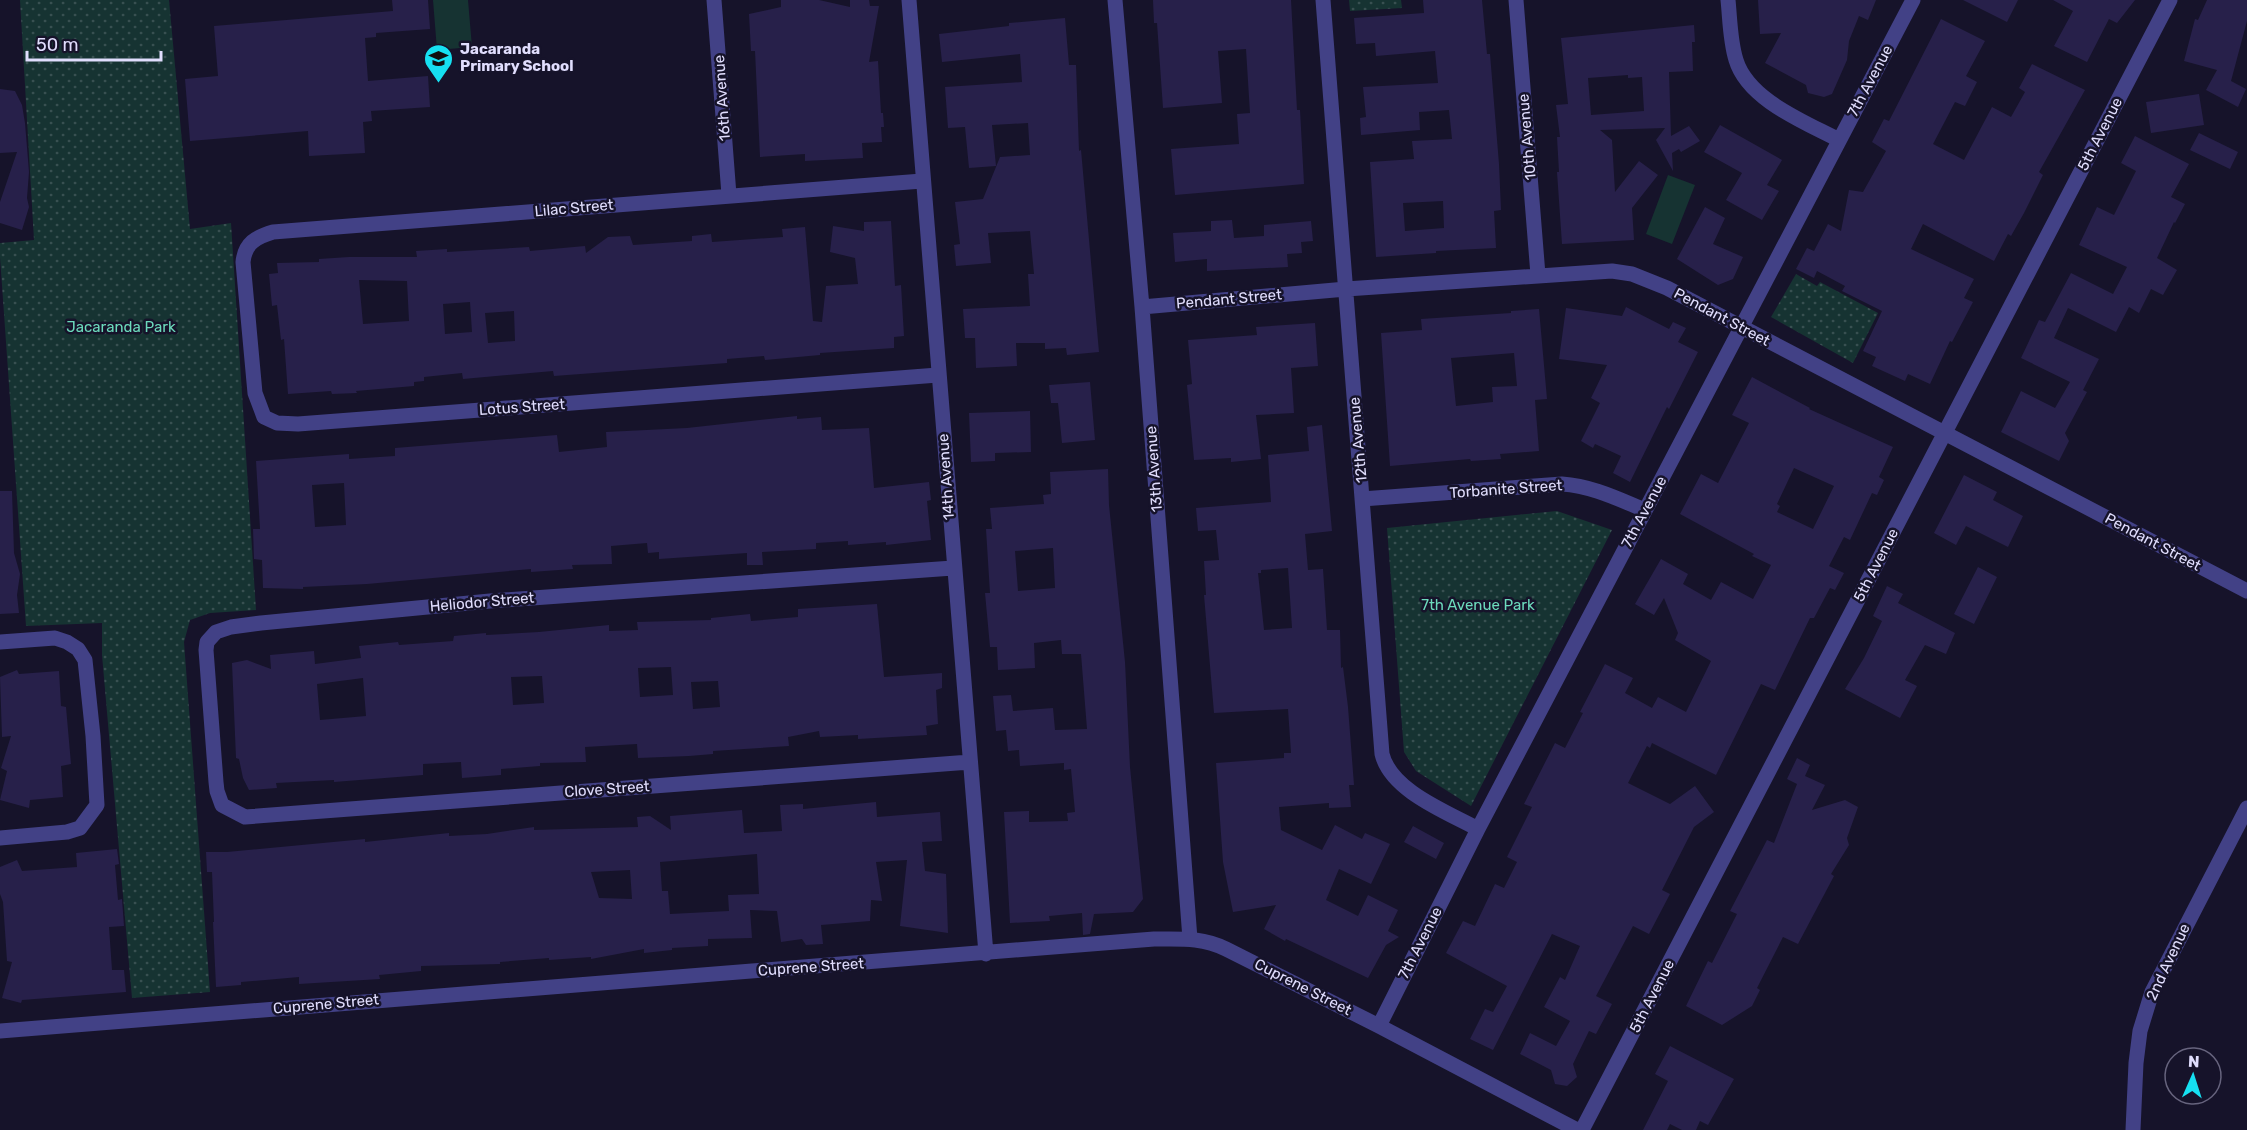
<svg xmlns="http://www.w3.org/2000/svg" width="2247" height="1130" viewBox="0 0 2247 1130" font-family="Rubik,sans-serif">
<style>
.grass{fill:url(#grass-dots)}
.garden{fill:#163332}
.building{fill:#27204a;fill-rule:evenodd}
.lines{fill:none;stroke-linecap:round;stroke-linejoin:round}
.minor{stroke:#424186;stroke-width:15}
.labels{text-anchor:middle;stroke-width:5;stroke-linejoin:round;paint-order:stroke}
.poi-label{font-size:15px;font-weight:bold;fill:#e0ddfd;stroke:#16132a;text-anchor:start}
.street-label{font-size:15px;fill:#e0ddfd;stroke:#16132a}
.park-label{font-size:15px;fill:#6cdabc;stroke:#16132a}
</style>
<defs>
<pattern id="grass-dots" width="8" height="8" patternUnits="userSpaceOnUse" patternTransform="scale(1.5)"><rect width="8" height="8" fill="#163332"/><path d="M2 2h.1M6 6h.1" fill="none" stroke="#385051" stroke-width="1.8" stroke-linecap="round"/></pattern>
</defs>
<rect width="100%" height="100%" fill="#16132a"/>
<path class="grass" d="M20,0H169L190,229L231,223L256,610L210,613L190,620L184,642L210,992L132,998L102,655V623L26,626L0,257V243L34,240Z
M1349,0H1401L1402,8L1350,11Z
M1796,274L1817,286L1820,282L1878,313L1853,363L1771,317Z
M1557,511L1612,530L1471,806L1416,771L1404,752L1387,528Z"/>
<path class="garden" d="M433,0H468L472,47L437,50Z
M1668,175L1695,185L1672,244L1646,234Z"/>
<path class="building" d="M392,0H428L430,29L376,33V37L365,38L368,81L428,76L430,107L371,111L372,121L363,122L365,153L309,156L308,131L190,141L185,79L218,76L214,26L393,11Z
M781,0H819L850,7V0H869L870,6H879L869,62L878,61L881,113H883L884,127H881L882,142L862,143L863,158L805,161V154L760,157L755,51H751L749,14L781,7Z
M1153,0H1291L1297,110H1300L1304,184L1175,195L1171,149L1239,144L1237,114L1250,113L1246,49L1218,51L1222,103L1163,108L1157,23H1154Z
M1423,0H1482L1487,54H1490L1499,164L1501,210L1494,211L1496,248L1436,251V253L1376,257L1370,162L1414,159L1412,141L1452,139L1449,110L1419,112L1420,130L1361,135L1360,118L1366,117L1363,87L1438,83L1435,51L1376,56L1375,43L1356,44L1354,18L1424,13ZM1443,201L1444,228L1405,231L1403,203Z
M1758,0H1876L1868,20L1859,16L1849,41L1847,60L1832,94L1824,97L1808,93L1806,85L1765,63L1781,33L1760,34Z
M1963,0H2018L2007,22Z
M2053,0H2135L2117,23L2109,19L2087,62L2054,46L2073,11Z
M2207,0H2247V21L2231,81L2246,89L2238,107L2206,90L2217,70L2184,61L2195,19L2198,20Z
M1065,18L1069,65H1076L1079,151L1081,150L1082,161L1099,352L1067,355L1066,348L1045,349V343H1016L1017,366L976,368L975,338H965L963,309L1030,306L1028,274H1034L1030,231L988,233L991,263L956,266L954,245L960,244L955,202L983,199L1000,157L1030,155L1028,123L992,125L996,166L969,168L965,127L948,128L945,87L1022,82L1020,54L942,62L939,34L1009,26V23Z
M1941,19L1985,41L1966,76L1977,82L1965,106L1955,102L1933,144L1964,160L1992,107L2011,117L2025,92L2019,88L2032,64L2085,90L2039,172L2043,175L2024,213L2011,236L2008,234L1994,261L1923,224L1911,249L1974,279L1964,298L1973,302L1952,342L1950,341L1930,384L1908,374L1905,381L1872,366L1876,357L1863,351L1882,311L1842,291L1845,286L1817,271L1814,278L1796,269L1807,248L1814,251L1828,224L1841,231L1849,190L1863,192L1886,151L1872,142L1884,119L1889,121Z
M1694,25L1695,42H1692L1693,71L1669,72L1671,136L1689,126L1700,141L1681,152L1679,149L1672,153L1673,171L1656,140L1665,128L1600,130L1612,140L1615,192L1639,161L1658,175L1632,208L1634,240L1562,244L1557,172H1559L1557,137H1560L1556,105L1568,104L1561,38ZM1628,75V78L1642,77L1644,111L1591,115L1588,78Z
M0,89L15,91L22,105L25,123L29,172L27,198L29,207L22,230L0,223V202L17,152L0,153Z
M2199,94L2204,125L2151,133L2146,102Z
M1720,125L1782,160L1767,185L1779,191L1762,220L1726,200L1742,173L1704,152Z
M2199,133L2238,152L2230,169L2190,150Z
M2135,136L2189,164L2171,197L2185,204L2175,223L2174,222L2157,258L2177,270L2163,295L2151,289L2139,313L2129,307L2116,332L2068,308L2054,338L2099,359L2083,390L2087,392L2065,433L2069,441L2059,461L2001,432L2021,391L2055,408L2070,382L2021,358L2039,320L2045,322L2071,273L2113,294L2127,267L2079,245L2097,207L2114,215L2136,171L2121,163Z
M1705,207L1725,218L1713,244L1743,257L1733,279L1718,285L1677,259Z
M1232,220L1234,238L1264,236V225L1311,221L1313,241L1301,242L1302,253L1287,254L1288,267L1207,271V259L1175,262L1173,233L1211,231V221Z
M891,221L895,286L901,285L904,336L894,337V348L820,353V355L765,360L764,356L727,359V363L554,376L553,371L463,379L462,373L424,377V381L414,382V386L356,391L357,393L332,394L331,391L288,394L284,339L281,340L277,305L272,306L269,274L278,273L277,263L319,262V259L349,257H417L416,251L447,249V252L529,247L530,251L585,246L586,253L608,237L630,236L633,245L692,241V236L711,234L712,242L783,237L782,229L805,227L813,321L822,322L826,286L858,284L855,258L830,252L833,226L864,231V222ZM359,280L407,281L409,321L363,324ZM470,302L472,332L445,334L443,304ZM514,311L515,341L488,343L485,313Z
M1626,307L1669,329L1673,322L1686,328L1678,342L1698,352L1669,409L1667,407L1630,482L1613,473L1621,456L1595,444L1593,448L1581,441L1600,403L1591,398L1607,365L1559,359L1566,308L1622,316Z
M1539,309L1547,399L1535,400L1539,451L1500,454L1501,459L1471,461L1470,459L1390,466L1381,333L1422,330L1421,319L1511,313V311ZM1514,353L1517,386L1492,387L1493,402L1456,406L1451,358Z
M1315,323L1318,366L1291,368L1294,413L1256,415L1261,459L1231,462V458L1194,460L1187,385L1192,384L1188,340L1257,335L1256,327Z
M1752,377L1810,408L1809,409L1893,447L1879,477L1884,480L1877,495L1872,493L1850,540L1844,537L1829,566L1844,573L1835,590L1830,588L1814,618H1810L1775,690L1761,684L1716,775L1652,743L1650,748L1647,746L1628,783L1670,804L1695,786L1714,812L1694,827L1662,890L1670,894L1649,934L1633,926L1596,996L1612,1004L1596,1034L1589,1031L1573,1064L1577,1077L1567,1086L1555,1084L1551,1070L1520,1054L1530,1033L1556,1046L1570,1021L1544,1007L1560,977L1565,980L1580,946L1552,934L1493,1050L1470,1039L1485,1009L1493,1012L1507,986L1446,953L1463,921L1475,926L1495,884L1504,888L1517,862L1507,857L1532,807L1524,804L1555,743L1565,748L1583,713L1580,712L1605,664L1633,678L1625,693L1652,708L1658,697L1686,712L1711,661L1675,640L1678,633L1664,598L1654,615L1635,604L1661,559L1688,574L1683,584L1711,600L1721,582L1753,599L1771,565L1752,556L1754,554L1680,514L1701,474L1718,483L1749,423L1732,415ZM1794,468L1834,486L1813,529L1777,512L1780,506L1777,504Z
M1090,382L1095,440L1062,443L1058,403H1051L1049,385Z
M1030,411L1031,452L995,453V461L971,462L969,413Z
M797,416V419L821,417L822,430L869,428L874,488L929,482L931,500L927,501L931,540L886,545V542L848,545V541L816,543V549L762,552L763,565H747V553L659,559V552L648,553L647,543L611,546L612,564L572,565L573,569L531,572V569L367,584L303,587V589L263,588L262,560L254,559L253,529H260L256,461L349,454V459L395,456V448L557,435L559,452L607,447L606,432L687,428ZM344,483L346,525L315,527L312,485Z
M1322,425L1332,531L1305,534L1308,570L1323,569L1327,630H1340L1341,668L1343,667L1348,707L1354,785H1349L1351,807L1329,808V803L1279,807L1281,830L1322,850L1335,825L1362,839L1365,833L1390,844L1371,884L1339,869L1326,900L1358,916L1368,895L1398,910L1388,931L1399,937L1386,945L1368,978L1286,939L1285,941L1264,929L1276,905L1233,912L1223,862L1216,763L1284,758V753H1291L1288,709L1214,713L1204,595H1206L1204,561L1219,560L1216,530L1198,531L1196,508L1271,502L1268,455L1309,451L1307,427ZM1288,568L1292,628L1264,630L1258,573H1261V570Z
M1108,469L1109,505L1125,662L1130,767L1143,899L1133,912L1094,914L1090,934L1083,935L1082,913L1049,916L1050,921L1010,923L1004,812L1029,811V822L1068,821L1067,813L1075,812L1071,769L1064,770V763L1020,766L1019,750L1008,751L1006,730L996,731L993,696L1011,695L1013,711L1053,708L1055,730L1087,729L1081,654H1062L1061,640L1034,643L1035,668L998,670L997,647H990L985,593H990L986,529H992L990,508L1044,504L1043,495L1051,494L1050,472ZM1053,548L1055,588L1018,591L1015,551Z
M1964,475L1997,492L1993,500L2023,516L2008,547L1966,526L1956,545L1934,533Z
M0,491H12L14,553L20,574L17,595L19,613L0,614Z
M1978,567L1997,577L1974,624L1954,614Z
M1887,586L1903,594L1898,603L1955,633L1946,654L1925,645L1905,680L1917,686L1900,718L1845,689L1864,658L1882,621L1873,616Z
M877,604L884,677L942,673V688L936,690L938,724L926,726L927,735L858,739V735L820,737L819,731L788,737L789,746L713,751V754L689,756L638,758L637,744L585,747L586,762L540,763V766L501,769V775L462,778L461,762L423,764V775L334,782V780L276,783L277,788L249,790L243,778L239,759L236,758L232,663L247,660L271,669L270,655L314,651L315,664L361,658L359,646L398,642L399,645L453,641L454,636L486,633V635L539,632L609,625V631L638,630L637,622L711,620V618L750,614L751,621L798,617V609ZM671,667L673,695L640,697L638,668ZM542,676L544,703L513,705L511,677ZM363,678L366,716L320,720L317,684ZM718,681L720,707L693,709L691,682Z
M17,670L19,674L59,671L61,706L66,707L71,764L61,766L63,797L30,800L29,808L0,800L7,771L1,768L11,736L2,737L0,677Z
M1797,758L1810,765L1805,776L1825,785L1812,810L1845,800L1858,807L1847,838L1849,845L1831,874L1834,876L1798,944L1783,937L1757,988L1760,990L1752,1006L1722,1025L1686,1006L1708,961L1712,963L1737,914L1730,911L1767,840L1774,843L1797,784L1787,779Z
M876,802L877,817L940,812L942,841L922,842L925,871L946,874L948,933L900,926L907,860L876,862L882,901L871,900L870,921L821,925L823,944L806,945L802,939L781,942L777,911L750,910L752,938L708,939V946L672,948V950L644,953V949L591,959V957L549,960V958L500,962V964L421,966V971L379,975L380,979L299,984V977L241,982V985L216,987L213,922H214L212,872H207L206,852H227L365,839V842L449,833V836L487,834L534,827V830L638,827L637,817L650,816L671,830L670,816L742,810L744,833L782,831L780,805L803,804V809ZM757,854L759,894L728,895L729,911L670,914L668,891H662L660,862ZM630,870L632,899L599,898L591,872Z
M1413,826L1444,843L1436,859L1404,842Z
M117,849L119,864L115,865L118,900L122,899L124,926L109,927L112,970H124L126,992L22,1000L21,1003L2,998L12,962L7,961L3,902L0,894V867L17,860L22,871L77,867L76,853Z
M1670,1046L1734,1079L1708,1125L1700,1121L1696,1130H1682L1670,1124L1667,1130H1643L1668,1081L1655,1074Z"/>
<g class="lines">
<path class="minor" d="M714,0L729,195
M909,0L986,954
M1115,0L1142,307L1190,939
M1323,0L1382,754C1391,791 1447,812 1478,829
M1516,0L1538,275
M1728,0C1730,19 1730,41 1736,60C1748,100 1805,122 1839,140
M922,181L273,232C256,237 245,243 243,262L255,393L264,417L277,423L298,424L938,375
M1142,307L1346,289L1612,271L1632,274L1667,288L2247,591
M1362,499L1562,484C1592,486 1618,499 1645,510
M953,568L490,601L261,623L231,627L216,632L207,642L206,650L216,782L217,791L222,805L245,817L970,762
M0,642L55,638L67,642L78,649L85,660L93,736L97,805L80,828L67,832L0,838
M1379,1026L1478,829L1913,0
M0,1031L1154,939C1180,939 1202,937 1226,949L1379,1026L1577,1130
M1582,1130L2170,0
M2133,1130L2136,1063L2140,1031L2152,992L2247,808"/>
</g>
<defs>
<symbol id="school-pin" viewBox="-11 -11 22 30"><path d="M0 17L-7.5 6A9.5 9.5 0 1 1 7.5 6Z" fill="#16e0f1" stroke="#16132a"/><path d="M0-5L7-2L0 1L-7-2ZM-4 1L0 2.5L4 1V4Q0 6-4 4Z" fill="#111"/></symbol>
</defs>
<g fill-rule="evenodd">
<use href="#school-pin" x="422" y="42" width="33" height="45"/>
</g>
<g class="labels">
<g class="poi-label">
<text x="460" y="54">Jacaranda<tspan x="460" dy="17">Primary School</tspan></text>
</g>
<g class="street-label">
<text transform="translate(1870 81) rotate(-62)" y="5">7th Avenue</text>
<text transform="translate(722 98) rotate(-94)" y="5">16th Avenue</text>
<text transform="translate(2100 134) rotate(-63)" y="5">5th Avenue</text>
<text transform="translate(1527 137) rotate(-95)" y="5">10th Avenue</text>
<text transform="translate(574 208) rotate(-5)" y="5">Lilac Street</text>
<text transform="translate(1229 299) rotate(-5)" y="5">Pendant Street</text>
<text transform="translate(1722 317) rotate(28)" y="5">Pendant Street</text>
<text transform="translate(522 407) rotate(-4)" y="5">Lotus Street</text>
<text transform="translate(1358 440) rotate(-95)" y="5">12th Avenue</text>
<text transform="translate(1154 469) rotate(-94)" y="5">13th Avenue</text>
<text transform="translate(946 477) rotate(-94)" y="5">14th Avenue</text>
<text transform="translate(1506 489) rotate(-4)" y="5">Torbanite Street</text>
<text transform="translate(1644 512) rotate(-62)" y="5">7th Avenue</text>
<text transform="translate(2153 542) rotate(28)" y="5">Pendant Street</text>
<text transform="translate(1876 565) rotate(-63)" y="5">5th Avenue</text>
<text transform="translate(482 602) rotate(-5)" y="5">Heliodor Street</text>
<text transform="translate(607 789) rotate(-4)" y="5">Clove Street</text>
<text transform="translate(1420 943) rotate(-63)" y="5">7th Avenue</text>
<text transform="translate(2168 962) rotate(-65)" y="5">2nd Avenue</text>
<text transform="translate(811 967) rotate(-4)" y="5">Cuprene Street</text>
<text transform="translate(1303 987) rotate(27)" y="5">Cuprene Street</text>
<text transform="translate(1652 996) rotate(-63)" y="5">5th Avenue</text>
<text transform="translate(326 1004) rotate(-5)" y="5">Cuprene Street</text>
</g>
<g class="park-label">
<text x="121" y="332">Jacaranda Park</text>
<text x="1478" y="610">7th Avenue Park</text>
</g>
</g>
<g transform="translate(2193 1076) rotate(3)"><circle r="28" fill="#16132a" stroke="#67647e" stroke-width="1.5"/>
<path d="M0-4.5L10 22L0 15L-10 22Z" fill="#16e0f1"/>
<text y="-9" font-size="16" font-weight="bold" text-anchor="middle" fill="#e0ddfd">N</text>
</g>
<path d="M27 51v9h134v-9" fill="none" stroke="#e0ddfd" stroke-width="3"/>
<text x="36" y="51" font-size="18" fill="#e0ddfd" stroke="#16132a" stroke-width="4.5" paint-order="stroke">50 m</text>
</svg>
